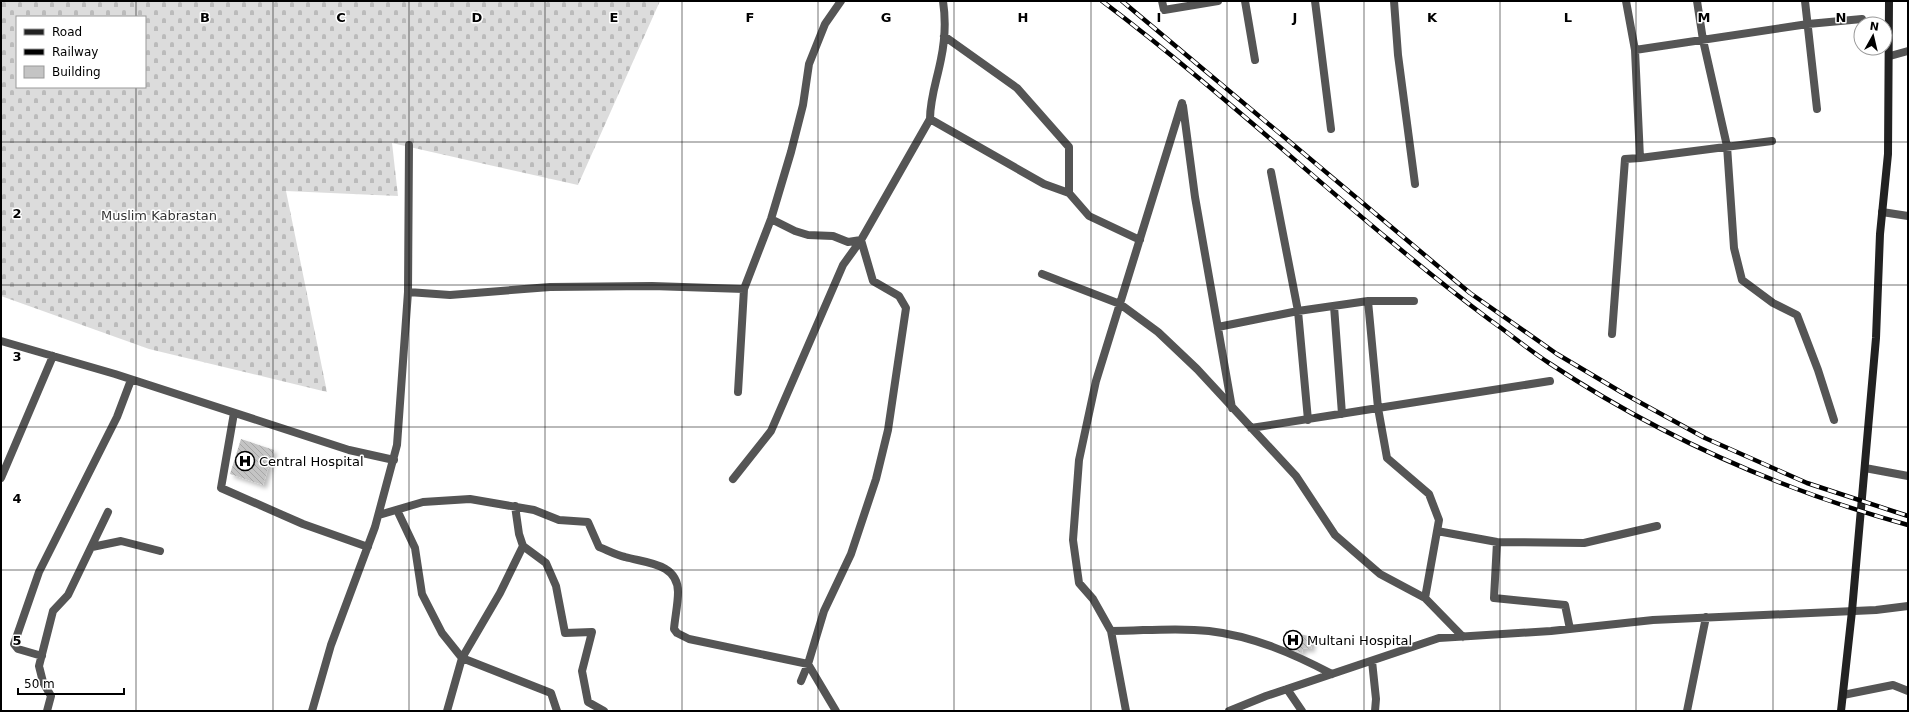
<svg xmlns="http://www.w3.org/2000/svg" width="1909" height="712" viewBox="0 0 1909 712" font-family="'DejaVu Sans',sans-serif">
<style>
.cemetery{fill:url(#cemetery-stones);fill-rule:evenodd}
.building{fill:url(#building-back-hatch);filter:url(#shadow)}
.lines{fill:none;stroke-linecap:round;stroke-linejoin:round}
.street{stroke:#555;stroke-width:8}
.secondary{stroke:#222;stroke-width:8}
.rail-casing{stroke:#000;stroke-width:4.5}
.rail{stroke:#fff;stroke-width:3;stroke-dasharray:9;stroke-linecap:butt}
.grid{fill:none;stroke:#000;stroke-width:1;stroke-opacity:0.55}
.labels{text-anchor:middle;stroke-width:3;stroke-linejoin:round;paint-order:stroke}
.park-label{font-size:13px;fill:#333;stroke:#fff}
.poi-label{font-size:13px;fill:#000;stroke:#fff;text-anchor:start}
.grid-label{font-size:13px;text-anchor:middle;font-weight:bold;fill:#000;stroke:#fff;stroke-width:3;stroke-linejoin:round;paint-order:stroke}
</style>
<defs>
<pattern id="cemetery-stones" width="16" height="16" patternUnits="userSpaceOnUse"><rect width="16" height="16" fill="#dcdcdc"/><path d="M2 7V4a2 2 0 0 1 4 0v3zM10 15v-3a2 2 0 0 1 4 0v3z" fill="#bbb"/></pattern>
<pattern id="building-back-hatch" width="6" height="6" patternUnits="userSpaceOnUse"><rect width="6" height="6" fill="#c4c4c4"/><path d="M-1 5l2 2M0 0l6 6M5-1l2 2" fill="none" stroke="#a7a7a7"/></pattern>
<filter id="shadow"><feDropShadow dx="3.5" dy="3.5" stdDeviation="2" flood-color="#0004"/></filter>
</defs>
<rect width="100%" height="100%" fill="#fff"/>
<path class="cemetery" d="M1,1H660L578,185L392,143L398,196L286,191L327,392L149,349L1,296ZM17,17H145V87H17Z"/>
<path class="building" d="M241,439L274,450L263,485L230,474Z
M1286,631L1313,637L1311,649L1303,648L1302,653L1284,645Z"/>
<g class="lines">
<path class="street" d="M1162,1L1164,10L1218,1
M1245,1L1255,60
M1315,1L1331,129
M1394,1L1398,55L1415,184
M1626,1L1635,50L1808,24L1862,19
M1697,1L1703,40L1727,146L1734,248L1742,280L1773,303L1797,315L1818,370L1834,420
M1805,1L1817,109
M944,36L1017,88L1069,147V193L1089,216L1140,240
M1635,50L1640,158L1772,141
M1890,56L1908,51
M1183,106L1195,197L1232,408
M930,119L1044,184L1069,193
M1271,172L1298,311L1308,420
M1882,212L1908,216
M771,219L795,231L808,235L833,236L848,242L861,240L930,119C930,98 937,80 941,59C945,40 946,21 943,1
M1042,274L1120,304L1158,332L1197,369L1296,476L1335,535L1380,574L1425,598
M408,292L450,295L550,287L652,286L744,289L771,219L791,152L803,105L809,64L825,24L841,1
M1334,306L1342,414
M1218,327L1298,311L1368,301H1414
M1612,334L1625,159L1640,158
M1,341L115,374L349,450L394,460
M738,392L744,289
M234,413L221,488L303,524L368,547
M1251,428L1378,408L1368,301
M1865,468L1908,476
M1,478L53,356
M733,479L771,431L843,265L861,240
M515,506L519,534L523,546L500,593L462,658L551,693L557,711
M397,510L415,548L422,594L442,633L462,658L447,711
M379,515L423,502L470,499L534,510L559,520L588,522L599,547C607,550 616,555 625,557C646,563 678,563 678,592C678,604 675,617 674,629L677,633L689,639L808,664L836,711
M1437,531L1497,542L1584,543L1657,526
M1497,542L1494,598L1565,605L1570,629
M523,546L546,563L556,586L565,633L592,632L582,671L588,702L604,711
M92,547L121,541L160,551
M1111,631C1143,631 1177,627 1209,631C1253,636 1294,654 1332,674
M1463,637L1425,598L1439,520L1429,494L1387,458L1378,408L1550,381
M42,656L18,649L14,644L39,572L117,417L131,380
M1372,661L1376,699L1375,711
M801,681L808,664L824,611L851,554L876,479L888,430L906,308L899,296L873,281L861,240
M1287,689L1302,711
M1843,695L1893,685L1908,691
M47,711L51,696L43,682L39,666L53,611L68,595L108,512
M312,711L331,645L375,527L397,445L408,292L409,145
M1126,711L1111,631L1093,599L1079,583L1073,540L1079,460L1096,381L1182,103
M1229,711L1266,696L1439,638L1551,631L1653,620L1876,610L1908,606
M1687,711L1706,617"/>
<path class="secondary" d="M1841,711L1852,611L1876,338L1880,234L1888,154L1889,1"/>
<defs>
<path id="rail" d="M1102,1C1236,102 1356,220 1490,320C1510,334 1529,350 1549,363C1659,436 1781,490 1908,525
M1122,1L1470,293L1557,354L1621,392L1705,438L1807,483L1908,516"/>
</defs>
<use href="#rail" class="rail-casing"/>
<use href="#rail" class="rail"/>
</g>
<path class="grid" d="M136,1V17M273,1V711M409,1V711M545,1V711M682,1V711M818,1V711M954,1V711M1091,1V711M1227,1V711M1364,1V711M1500,1V711M1636,1V711M1773,1V711M136,87V711M1,142H1908M1,285H1908M1,427H1908M1,570H1908"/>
<defs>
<symbol id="hospital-ring" viewBox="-11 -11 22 22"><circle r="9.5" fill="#fff" stroke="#000" stroke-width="1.5"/><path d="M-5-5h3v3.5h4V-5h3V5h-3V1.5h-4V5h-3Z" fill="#000"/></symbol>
</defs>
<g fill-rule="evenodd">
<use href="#hospital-ring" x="234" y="450" width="22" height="22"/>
<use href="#hospital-ring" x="1282" y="629" width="22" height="22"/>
</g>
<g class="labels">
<g class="park-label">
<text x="159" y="220">Muslim Kabrastan</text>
</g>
<g class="poi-label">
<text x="259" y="466">Central Hospital</text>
<text x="1307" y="645">Multani Hospital</text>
</g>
</g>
<g class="grid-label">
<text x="205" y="22">B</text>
<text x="341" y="22">C</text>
<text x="477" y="22">D</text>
<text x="614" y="22">E</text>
<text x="750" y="22">F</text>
<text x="886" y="22">G</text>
<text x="1023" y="22">H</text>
<text x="1159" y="22">I</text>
<text x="1295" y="22">J</text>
<text x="1432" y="22">K</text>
<text x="1568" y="22">L</text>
<text x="1704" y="22">M</text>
<text x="1841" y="22">N</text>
<text x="17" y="218">2</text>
<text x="17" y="361">3</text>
<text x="17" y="503">4</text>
<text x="17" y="645">5</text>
</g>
<rect width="1909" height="712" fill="none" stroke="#000000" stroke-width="4"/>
<rect x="16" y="16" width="130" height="72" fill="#ffffff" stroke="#999999"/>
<rect x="24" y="29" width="20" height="6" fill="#222222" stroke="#999999"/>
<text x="52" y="36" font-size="12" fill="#000000">Road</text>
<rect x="24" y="49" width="20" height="6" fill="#000000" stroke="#999999"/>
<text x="52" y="56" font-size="12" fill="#000000">Railway</text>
<rect x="24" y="66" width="20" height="12" fill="#c4c4c4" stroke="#999999"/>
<text x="52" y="76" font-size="12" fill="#000000">Building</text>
<g transform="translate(1873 36) rotate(8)"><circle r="19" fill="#ffffff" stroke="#999999"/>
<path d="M0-3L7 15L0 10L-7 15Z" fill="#000000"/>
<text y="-6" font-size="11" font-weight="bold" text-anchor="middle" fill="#000000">N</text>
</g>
<path d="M18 688v6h106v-6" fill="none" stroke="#000000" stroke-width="2"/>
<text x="24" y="688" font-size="12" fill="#000000" stroke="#ffffff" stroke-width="3" paint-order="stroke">50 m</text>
</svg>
